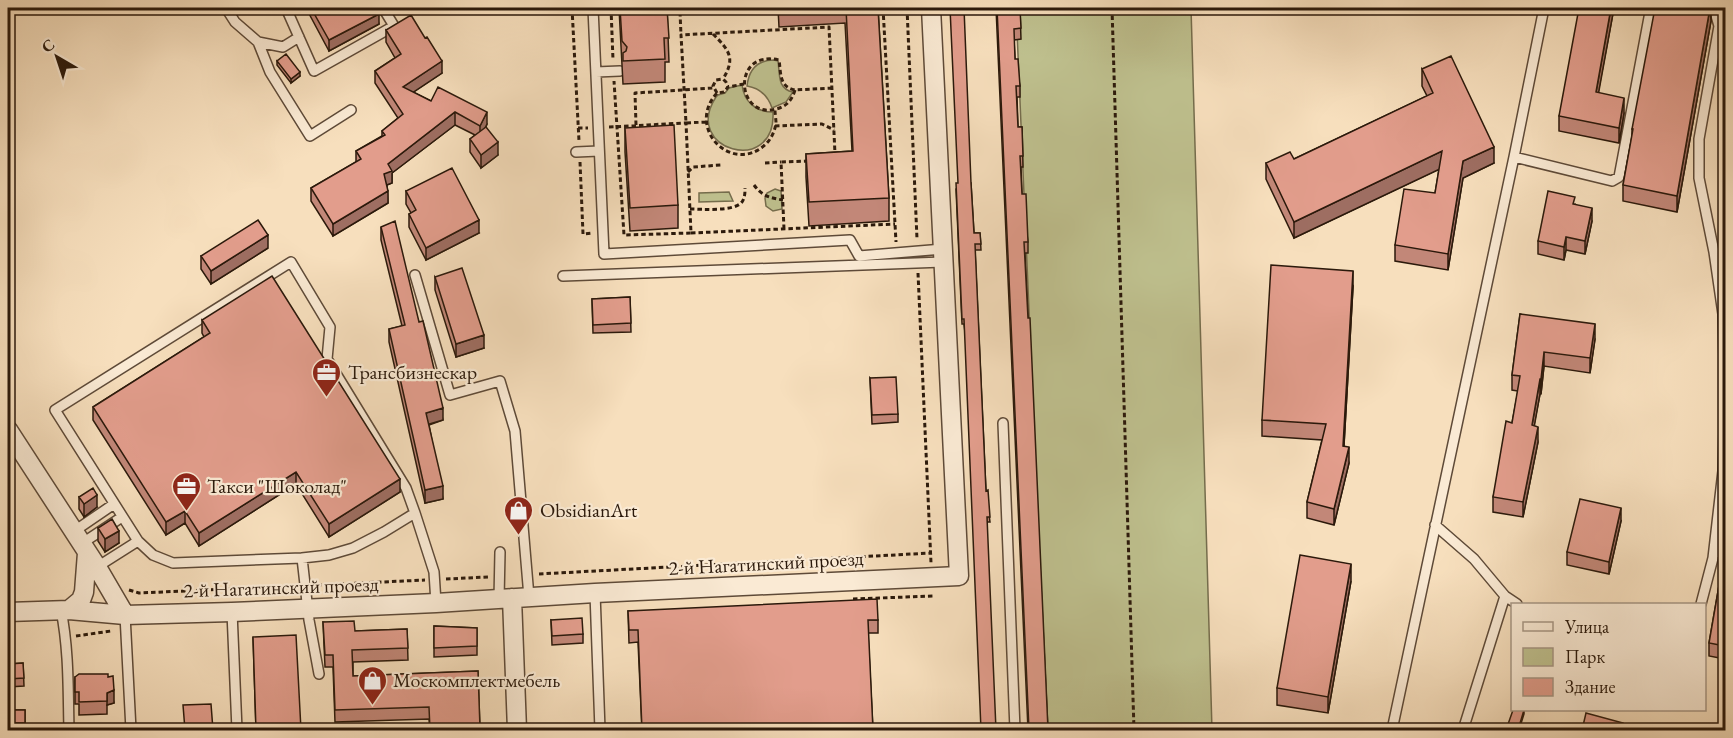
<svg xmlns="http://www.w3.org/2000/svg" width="1733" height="738" viewBox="0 0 1733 738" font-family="'EB Garamond',serif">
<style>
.green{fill:#bfc18f;stroke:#756d4d;stroke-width:1.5}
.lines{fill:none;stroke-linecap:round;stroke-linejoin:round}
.service-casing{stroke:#5e4a38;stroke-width:12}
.minor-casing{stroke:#5e4a38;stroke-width:21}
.path{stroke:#2b190b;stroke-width:3;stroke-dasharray:4.5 3;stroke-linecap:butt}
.service{stroke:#faead4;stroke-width:9}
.minor{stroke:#faead4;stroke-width:18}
.wall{fill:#c28778;stroke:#2b190b;stroke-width:1.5}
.shaded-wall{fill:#9e6e62;stroke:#2b190b;stroke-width:1.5}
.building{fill:#e29d8c;stroke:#2b190b;stroke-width:1.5}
.labels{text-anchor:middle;stroke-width:4.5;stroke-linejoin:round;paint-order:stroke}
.poi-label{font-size:20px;fill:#2b190b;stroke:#faead4;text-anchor:start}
.street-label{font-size:20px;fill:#2b190b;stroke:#faead4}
</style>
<rect width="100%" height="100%" fill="#f7dfbd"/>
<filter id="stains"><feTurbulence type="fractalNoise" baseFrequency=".00333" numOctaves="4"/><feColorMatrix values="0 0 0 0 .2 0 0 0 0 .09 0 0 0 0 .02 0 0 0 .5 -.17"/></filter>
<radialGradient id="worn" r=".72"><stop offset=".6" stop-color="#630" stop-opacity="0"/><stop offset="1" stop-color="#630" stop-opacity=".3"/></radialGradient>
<path class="green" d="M1016,8H1191L1212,730H1047Z
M774,60L778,61C780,74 777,89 793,92L786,102L772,108C768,96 759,88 747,86C749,69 757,60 774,60Z
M742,85C744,102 756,112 773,112C776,177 681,150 716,97L718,95L725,93L729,88Z
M775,189L781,191L782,209L773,211L766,206L765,198L767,193Z
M729,192L733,201L699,202V193Z"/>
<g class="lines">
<defs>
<path id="service" d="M226,8L235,22L258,42L270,72L310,136L351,110
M286,8L314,71L394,26L383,8
M593,8L604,254L850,240L859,256L943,249
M258,42L283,47L299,37
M596,72L620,71
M576,152L599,151
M1514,157L1612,181L1619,177L1650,12L1653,8
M291,262L330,327L327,359L406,488L415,513L384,532L353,548L329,555L302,558L173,563L153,555L138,541L55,410Z
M415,275L450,395L500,381L515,431L529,597
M563,276L943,262
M1003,423L1015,730
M415,513L434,572L436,603
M1435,525L1474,559L1505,596L1517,604
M73,532L114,504
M81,544L122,517
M1714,549L1726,557
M302,558L309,620L319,674
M97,567L138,541
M595,593L600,730
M499,599L500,552
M1701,604L1713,558L1723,471L1725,397L1723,314L1714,252L1699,178V139L1719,26L1715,12L1708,8
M61,610C69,650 68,690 69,730
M232,612L237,730
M125,615L131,730
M1392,730L1514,157L1544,8
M1463,730L1505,596"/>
<path id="minor" d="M8,430L97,567L125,615
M512,598L517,730
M69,610L81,600L84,592L87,553
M8,612L69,610L125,615L232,612L436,603L595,593L959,576L931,8"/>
</defs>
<use href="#service" class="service-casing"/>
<use href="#minor" class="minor-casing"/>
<path class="path" d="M572,8L579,141
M611,8L613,60
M883,8L896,242
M907,8L917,239
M1112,8L1134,730
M680,12L681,35
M713,34C729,50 736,58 723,79
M744,84L728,87L724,92L717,93C685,128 732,176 766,144C771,139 775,131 776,123C776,119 775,114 775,110
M795,90C792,100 786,107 776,109C736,120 731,49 779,60C781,73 779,87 795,90L832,88
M717,93L713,86L716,80L723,79L726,82L728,87
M706,122L686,123L681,35L829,27L835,154
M636,125L635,93L713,88
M775,126L822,124L834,130
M609,127C635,126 660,124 686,123L691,233L624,235L614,81
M578,128H588
M580,162L583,234L592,233
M765,163L781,162
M688,172L693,167L721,165
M754,185C762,196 770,198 783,200
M690,209C702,209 734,212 742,202C745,197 745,193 745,188
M784,229L781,162L808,161
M691,233L895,224
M918,273L931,563
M8,407L13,415
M539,574L931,553
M446,579L488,577
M317,585L425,580
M129,590L139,593L296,586
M853,599L933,596V594
M76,636L111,631"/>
<use href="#service" class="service"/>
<use href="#minor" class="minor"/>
</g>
<path class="wall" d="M306,8H375L379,24L329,51Z
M619,8H667L669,62H665V82L623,84Z
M778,8H878L889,198V221L809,226L806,177V154L852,151L845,23L779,27Z
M996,8H1023V10H1020L1021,39L1014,40L1015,59L1020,86V97H1017L1018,127H1022L1023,167H1021L1022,194L1028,242V253H1025L1048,730H1028Z
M1614,8L1598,93L1624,113L1619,143L1559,131V116Z
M1633,8H1645L1644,10Z
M1711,8V21L1677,212L1623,201V185L1632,137V129Z
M386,30L442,73L413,92L431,101L487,124L486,127L498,155L481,168L470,152V139L475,135L455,125L392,173V183L387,185L388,203L333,236L311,201V188L356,162V151L382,136V131L398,118L375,83V71L395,58L386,42Z
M277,61L300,76L291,83L277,65Z
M1422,69L1494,163L1463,178L1448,270L1395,261V245L1435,193L1439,169L1294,238L1266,179V163L1294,159L1427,96L1422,86Z
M625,128L678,205V228L630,231L625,152Z
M971,183L974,233H980L981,250H975L986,491L990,522H987L964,324H962L956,189Z
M406,191L479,233L426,260L409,227V214L411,213L406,204Z
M1575,204L1592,221L1585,254L1566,250L1564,260L1538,254V241Z
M381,227L419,322L443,420L429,425L443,499L425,503L389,342V329L402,326L381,240Z
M268,248L211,284L201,269V256Z
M435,277L484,348L456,357L435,290Z
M1353,287L1344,446L1349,463L1334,525L1307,518V502L1322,440L1262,436V420Z
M630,297L631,332L593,333L592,299Z
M1520,314L1595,339L1590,373L1544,366L1541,394H1540L1534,425L1538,442L1523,517L1493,512V497L1512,423L1518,391L1512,390V375Z
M202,320L400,492L329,537L296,484L199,546L185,523L166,535L93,420V407L204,337L202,333Z
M870,378L898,414V422L872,424Z
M79,497L97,507L84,517L79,509Z
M1621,521L1609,574L1567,565V552Z
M98,528L119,543L105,552L98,541Z
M1725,551V659L1709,656V643Z
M1351,581L1328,713L1277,705V688Z
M628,611L878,620V633H868L873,730H642L638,642L629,643Z
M551,620L583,634V643L552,645Z
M323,622L355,631L407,629L408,660L353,662V676L478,671L480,730H430L429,719L335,722L333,667H325Z
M434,626L477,628V655L434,657Z
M253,637L301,730H256Z
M23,663L24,686L8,687V664Z
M75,677H108L114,703L107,705V714L79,715V704H75Z
M11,710H25V727L12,728Z"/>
<path class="shaded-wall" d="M258,8H265L258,11Z
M1611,8H1614L1596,107V92Z
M1710,8L1711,21L1677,212V196Z
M379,14V24L329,51V40Z
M442,61V73L403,99V87Z
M300,72V76L291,83V79Z
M1624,98V113L1619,143V128Z
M455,112V125L392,173V183L384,186V174L388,164Z
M487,112V124L480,138V126Z
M498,142V155L481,168V155Z
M1494,147V163L1463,178L1448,270V254L1463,161Z
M1442,151V168L1294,238V222Z
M388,191V203L333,236V224Z
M1592,208V221L1585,254V241Z
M479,220V233L426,260V248Z
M268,235V248L211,284V271Z
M1566,237V250L1564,260V247Z
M1353,271V287L1343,462V446Z
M1595,324V339L1590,373V358Z
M484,335V348L456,357V344Z
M1544,352V366L1541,394V379Z
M1540,379V394L1532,439V425Z
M443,408V420L426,425V413Z
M1538,427V442L1523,517V502Z
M1349,447V463L1334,525V509Z
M296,472V484L199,546V533Z
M400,479V492L329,537V524Z
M443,486V499L425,503V490Z
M97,495V507L84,517V504Z
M1621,508V521L1609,574V562Z
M185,511V523L166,535V522Z
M119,531V543L105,552V539Z
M1351,564V581L1328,713V697Z
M114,690V703L107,705V693Z
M1524,710V714L1519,730H1518Z"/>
<path class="building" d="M311,8H375L379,14L329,40Z
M620,8H667L669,38H664L665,59L623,61V53L626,51L627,47L622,41Z
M846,8H878L889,198L809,202L806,154L853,151Z
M950,8H964L971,183L974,233H980L981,244H975L986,491L988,490L990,517H987L996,730H981L964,319H962L956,183H958Z
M997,8H1020L1021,28L1014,29L1015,59H1018L1020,86H1016L1018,127H1022L1023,156H1020L1022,194H1026L1028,242H1024L1028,318H1030L1048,730H1029Z
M1579,8H1611L1596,92L1624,98L1619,128L1559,116Z
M1655,8H1710L1677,196L1623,185L1633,129H1632Z
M411,15L425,38L427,37L442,61L403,87L431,101L438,87L487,112L480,126L455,112L388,164L392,171L384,174L388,191L333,224L311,188L361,159L356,151L385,135L382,131L403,114L375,71L401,54L386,30Z
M286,54L300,72L291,79L277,61Z
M1451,56L1494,147L1463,161L1448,254L1395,245L1404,189L1435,193L1442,151L1294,222L1266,163L1290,152L1294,159L1433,93L1422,69Z
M674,125L678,205L630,208L625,128Z
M486,127L498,142L481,155L470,139Z
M452,168L479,220L426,248L409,214L416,210L406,191Z
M1548,191L1575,197L1573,204L1592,208L1585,241L1566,237L1564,247L1538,241Z
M258,220L268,235L211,271L201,256Z
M395,221L419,322L423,321L443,408L426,413L443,486L425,490L389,329L405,325L381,227Z
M1271,265L1353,271L1343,446L1349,447L1334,509L1307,502L1326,424L1262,420Z
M462,268L484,335L456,344L435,277Z
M272,276L400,479L329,524L296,472L199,533L185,511L166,522L93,407L210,333L202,320Z
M630,297L631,323L593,325L592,299Z
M1520,314L1595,324L1590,358L1544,352L1541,379H1540L1532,425L1538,427L1523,502L1493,497L1506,421L1512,423L1520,376L1512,375Z
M896,377L898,414L872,415L870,378Z
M93,488L97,495L84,504L79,497Z
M1580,499L1621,508L1609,562L1567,552Z
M112,519L119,531L105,539L98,528Z
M1725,551V646L1709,643Z
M1300,555L1351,564L1328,697L1277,688Z
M877,599L878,620H868L873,730H642L638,630H629L628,611Z
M582,618L583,634L552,636L551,620Z
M354,621L355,631L407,629L408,648L352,650L353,676L478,671L480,728H473V730H430L429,707L335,710L333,655H325L323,622Z
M434,626L477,628V646L434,648Z
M296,635L301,730H256L253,637Z
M23,663L24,678L8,679V664Z
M79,674H108V677L113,676L114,690L107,693V701L79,702V692H75V677Z
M211,704L213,730H185L183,705Z
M11,710H25V723H12Z
M1513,710H1524L1518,730H1506Z
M1586,713L1623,723L1621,730H1582Z"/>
<defs>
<symbol id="office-pin" viewBox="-11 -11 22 30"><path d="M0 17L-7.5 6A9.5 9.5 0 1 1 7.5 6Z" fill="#8f2418" stroke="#faead4"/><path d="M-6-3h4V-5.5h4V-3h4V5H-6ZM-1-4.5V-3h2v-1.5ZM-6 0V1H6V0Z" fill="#fff"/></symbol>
<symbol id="shop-pin" viewBox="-11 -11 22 30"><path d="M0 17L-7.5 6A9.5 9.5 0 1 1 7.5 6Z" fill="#8f2418" stroke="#faead4"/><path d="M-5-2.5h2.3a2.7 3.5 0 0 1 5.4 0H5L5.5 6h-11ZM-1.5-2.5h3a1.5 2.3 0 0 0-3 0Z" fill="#fff"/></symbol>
</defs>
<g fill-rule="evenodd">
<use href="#office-pin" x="310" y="356" width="33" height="45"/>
<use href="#office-pin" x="170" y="470" width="33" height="45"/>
<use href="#shop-pin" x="502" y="494" width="33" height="45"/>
<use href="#shop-pin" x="356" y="664" width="33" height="45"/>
</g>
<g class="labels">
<g class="poi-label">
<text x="348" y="379">Трансбизнескар</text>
<text x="207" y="493">Такси "Шоколад"</text>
<text x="540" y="517">ObsidianArt</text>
<text x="393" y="687">Москомплектмебель</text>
</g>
<g class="street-label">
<text transform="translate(766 563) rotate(-3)" y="7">2-й Нагатинский проезд</text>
<text transform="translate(281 587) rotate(-2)" y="7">2-й Нагатинский проезд</text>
</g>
</g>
<rect width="1733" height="738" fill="none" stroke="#f7dfbd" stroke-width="30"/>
<rect x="9" y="9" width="1715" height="720" fill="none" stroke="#2b190b" stroke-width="3"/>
<rect x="15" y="15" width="1703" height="708" fill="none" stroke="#2b190b" stroke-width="1.5"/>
<rect x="1511" y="603" width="195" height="108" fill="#faead4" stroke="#a79684" stroke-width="1.5"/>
<rect x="1523" y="622" width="30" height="9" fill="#faead4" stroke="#a79684" stroke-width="1.5"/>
<text x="1565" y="633" font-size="18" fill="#2b190b">Улица</text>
<rect x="1523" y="648" width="30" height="18" fill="#bfc18f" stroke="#a79684" stroke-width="1.5"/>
<text x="1565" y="663" font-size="18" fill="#2b190b">Парк</text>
<rect x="1523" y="678" width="30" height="18" fill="#e29d8c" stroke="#a79684" stroke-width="1.5"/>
<text x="1565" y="693" font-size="18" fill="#2b190b">Здание</text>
<g transform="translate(57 57) rotate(321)" stroke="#faead4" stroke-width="4.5" paint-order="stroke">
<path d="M0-4.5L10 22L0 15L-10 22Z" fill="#2b190b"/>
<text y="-9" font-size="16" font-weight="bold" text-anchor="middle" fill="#2b190b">С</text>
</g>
<rect width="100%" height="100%" filter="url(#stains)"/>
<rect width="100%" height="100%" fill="url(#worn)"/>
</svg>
